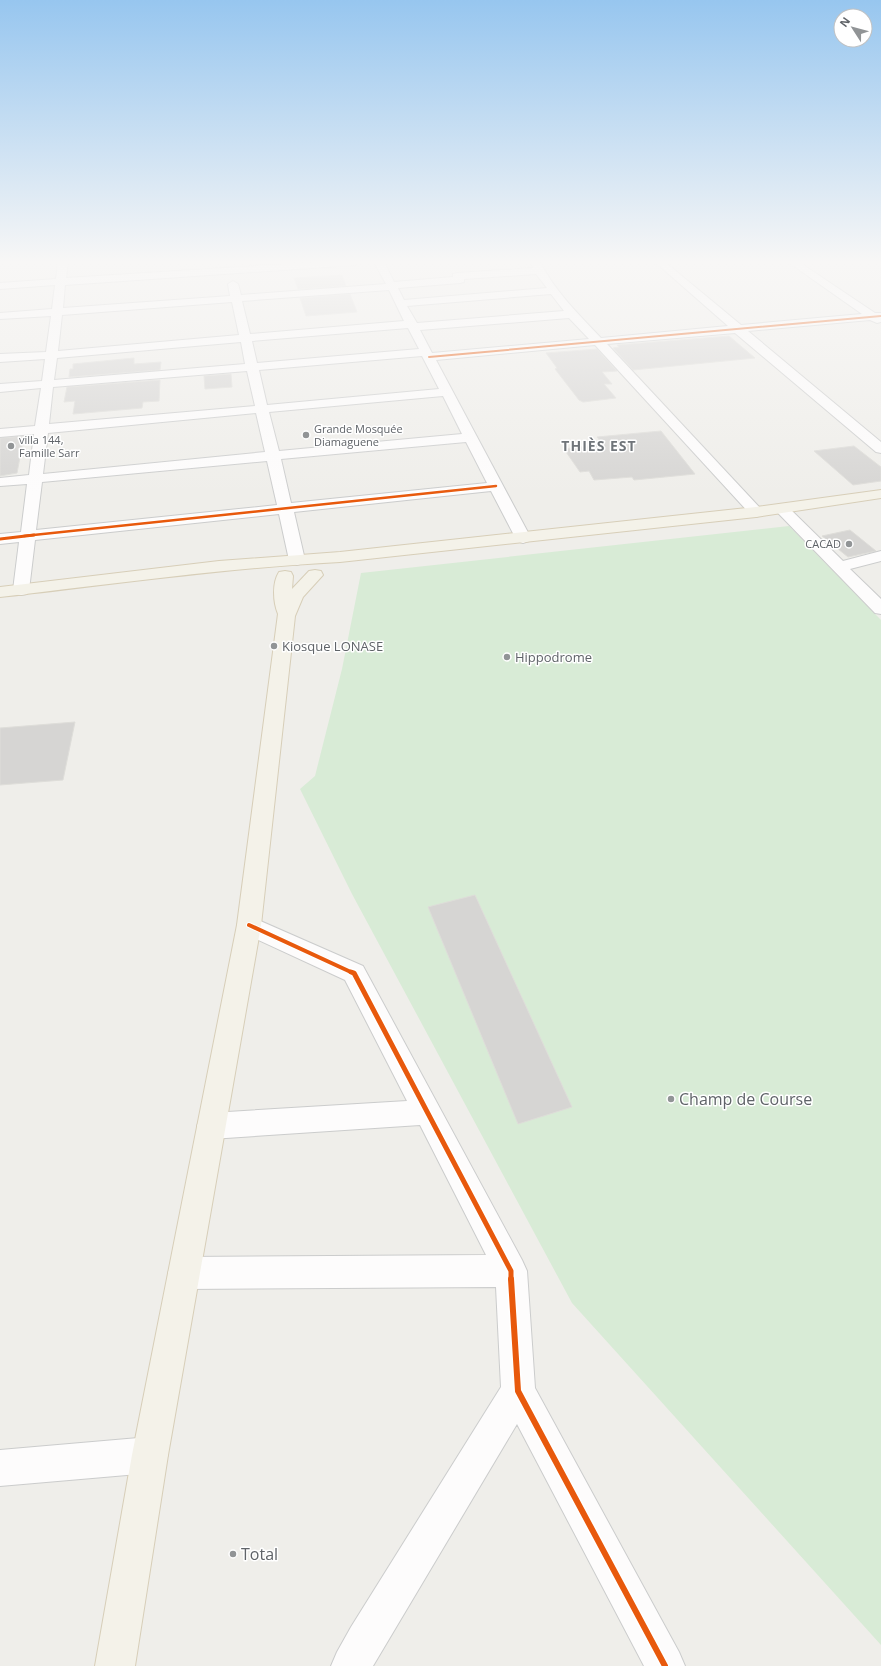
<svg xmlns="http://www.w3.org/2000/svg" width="881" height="1666" viewBox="0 0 881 1666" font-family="'Open Sans',sans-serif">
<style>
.green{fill:#d8ebd6}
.building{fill:#d6d5d3;stroke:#deddd9}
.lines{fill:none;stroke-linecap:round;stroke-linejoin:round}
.minor-casing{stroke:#cbcccc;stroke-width:2}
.major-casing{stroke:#d7ceb8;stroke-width:2}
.minor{fill:#fdfcfc;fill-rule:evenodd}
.major{fill:#f4f2e9;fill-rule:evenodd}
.cycleway-far5-casing{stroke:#fff;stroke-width:3.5}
.cycleway-far4-casing{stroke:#fff;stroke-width:4}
.cycleway-far3-casing{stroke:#fff;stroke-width:5}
.cycleway-far2-casing{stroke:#fff;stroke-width:6}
.cycleway-far1-casing{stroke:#fff;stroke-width:8}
.cycleway-casing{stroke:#fff;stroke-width:9}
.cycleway-far5{stroke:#e8590c;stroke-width:2}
.cycleway-far4{stroke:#e8590c;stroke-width:2.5}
.cycleway-far3{stroke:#e8590c;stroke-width:3}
.cycleway-far2{stroke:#e8590c;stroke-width:4}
.cycleway-far1{stroke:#e8590c;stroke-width:5}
.cycleway{stroke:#e8590c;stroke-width:6}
.poi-dot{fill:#919496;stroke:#fff;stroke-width:1.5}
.labels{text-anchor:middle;stroke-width:3;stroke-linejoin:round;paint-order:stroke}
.far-poi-label{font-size:11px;fill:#5f6368;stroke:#fff;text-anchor:start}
.poi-label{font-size:13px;fill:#5f6368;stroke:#fff;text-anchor:start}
.far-district-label{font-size:14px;font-weight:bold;letter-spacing:1px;fill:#70757a;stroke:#fff}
.near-poi-label{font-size:16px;fill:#5f6368;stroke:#fff;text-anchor:start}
</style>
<rect width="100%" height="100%" fill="#efeeea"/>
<path class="green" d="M789,526L881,620V1645L572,1303L352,894L300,789L315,776L342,669L361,573Z"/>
<path class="building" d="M342,275L346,286L298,289L294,278Z
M350,294L357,312L306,316L300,298Z
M729,336L755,358L633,370L613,348L619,347L617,345Z
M597,349L617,371L602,372L612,384H604L616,398L583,402L579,400L555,369L557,368L546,353Z
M134,358V364L161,362L160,370L69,377L70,369H73V364Z
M231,374L232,387L205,389L204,376Z
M160,380L159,401L143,402L142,408L73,414L75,401L64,402L67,387Z
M661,431L695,474L634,480L632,477L594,480L589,471L580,472L564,449L603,444L597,437Z
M24,436L17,473L0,476V438Z
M854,446L881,467V481L853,485L814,451Z
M850,530L876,551L848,557L822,536Z
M75,722L63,780L0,785V728Z
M475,895L572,1107L518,1124L428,907Z"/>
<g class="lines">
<defs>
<path id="minor" d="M58,262H68L66,278L317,262H360L355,265L65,285L63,308L230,296L228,284L233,281L238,284L241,295L386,284L374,262H384L394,282L453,277V274L457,273L533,268L530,262H540C554,290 579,315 601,338L728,326L655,262H665L741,325L862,314L788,262H799L875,313H881V322L877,323L870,320L748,331L881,442V453L876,452L735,333L607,344L761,509L764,512L761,515L756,517L751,515L595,345L436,360L531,538L529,541L523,543L517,541L491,491L294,512L305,560L303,563L297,565L291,563L289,560L279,514L35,540L29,590L27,594L21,595L15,594L13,590L19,542L0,544V534L21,532L27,484L0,486V478L29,475L34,434L0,437V429L35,426L41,388L0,392V384L42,381L45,359L0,362V354L46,352L51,316L0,319V313L52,309L55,285L0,289V283L56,279ZM536,274L547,288L404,300L398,288L460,283L464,282V279ZM389,290L404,321L250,334L242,301ZM551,294L564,311L417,323L407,306ZM232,302L239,335L58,351L62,315ZM569,318L589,339L432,353L420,330ZM408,328L419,349L257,363L252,341ZM241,342L245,364L54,380L57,358ZM422,356L439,389L267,405L259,370ZM247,371L255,406L49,424L53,387ZM443,396L462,434L279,451L269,412ZM256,413L265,452L43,474L48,433ZM466,442L487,483L291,503L281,459ZM267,461L277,505L36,530L42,482Z
M782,504L787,506L843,561L881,551V561L850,569L881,599V614L875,613L777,512L774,509L777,506Z
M249,916L363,966L522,1260L527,1271L535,1388L679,1652L685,1666H644L517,1424L373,1666H331L337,1652L351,1627L501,1387L496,1287L184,1289L173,1284L168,1273L173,1262L184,1257L486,1255L420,1125L211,1139L201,1135L197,1126L201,1117L211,1113L407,1101L345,980L241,932L237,925L241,918Z
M150,1437L162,1443L168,1455L162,1467L150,1473L0,1486V1450Z"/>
<path id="major" d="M881,490V498L756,517L340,562C227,568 113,584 0,597V587L219,561L340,552L756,507Z
M315,570L321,571L323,575L303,597L295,616L261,925L168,1455L135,1666H95L132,1455L237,925L278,614C273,602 272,583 279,572L285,571L291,572L293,576L292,589L309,571Z"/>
</defs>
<use href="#minor" class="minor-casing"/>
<use href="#major" class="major-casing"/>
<use href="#minor" class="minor"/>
<use href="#major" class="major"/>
<defs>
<path id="cycleway-far5" d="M429,357L881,316"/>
<path id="cycleway-far4" d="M24,536L496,486"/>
<path id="cycleway-far3" d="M0,539L34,535"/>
<path id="cycleway-far2" d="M249,925L353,973"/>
<path id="cycleway-far1" d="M351,972L354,973L511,1271V1280"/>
<path id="cycleway" d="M511,1279L518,1391L665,1666"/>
</defs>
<use href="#cycleway-far5" class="cycleway-far5-casing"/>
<use href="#cycleway-far4" class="cycleway-far4-casing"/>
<use href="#cycleway-far3" class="cycleway-far3-casing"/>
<use href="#cycleway-far2" class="cycleway-far2-casing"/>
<use href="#cycleway-far1" class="cycleway-far1-casing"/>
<use href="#cycleway" class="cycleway-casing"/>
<use href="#cycleway-far5" class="cycleway-far5"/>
<use href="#cycleway-far4" class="cycleway-far4"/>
<use href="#cycleway-far3" class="cycleway-far3"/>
<use href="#cycleway-far2" class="cycleway-far2"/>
<use href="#cycleway-far1" class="cycleway-far1"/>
<use href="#cycleway" class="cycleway"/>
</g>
<linearGradient id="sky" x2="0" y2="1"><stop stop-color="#97c6ef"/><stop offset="0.53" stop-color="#f8f7f6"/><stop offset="1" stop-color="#f8f7f6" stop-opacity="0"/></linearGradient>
<rect width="881" height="495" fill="url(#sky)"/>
<g class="poi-dot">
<circle cx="306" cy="435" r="4"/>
<circle cx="11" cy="446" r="4"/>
<circle cx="849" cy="544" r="4"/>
<circle cx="274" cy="646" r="4"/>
<circle cx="507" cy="657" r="4"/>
<circle cx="671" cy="1099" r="4"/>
<circle cx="233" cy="1554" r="4"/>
</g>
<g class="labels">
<g class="far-poi-label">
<text x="314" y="433">Grande Mosquée<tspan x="314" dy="13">Diamaguene</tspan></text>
<text x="19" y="444">villa 144,<tspan x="19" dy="13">Famille Sarr</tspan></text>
<text x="841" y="548" text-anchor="end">CACAD</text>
</g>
<g class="poi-label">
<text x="282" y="651">Kiosque LONASE</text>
<text x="515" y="662">Hippodrome</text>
</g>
<g class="far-district-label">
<text x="599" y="451">THIÈS EST</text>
</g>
<g class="near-poi-label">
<text x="679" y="1105">Champ de Course</text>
<text x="241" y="1560">Total</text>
</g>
</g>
<g transform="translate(853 28) rotate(306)"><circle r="19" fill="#ffffff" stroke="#bfc1c3"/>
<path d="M0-3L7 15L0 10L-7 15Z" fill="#919496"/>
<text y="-6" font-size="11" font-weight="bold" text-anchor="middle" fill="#5f6368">N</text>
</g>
</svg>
